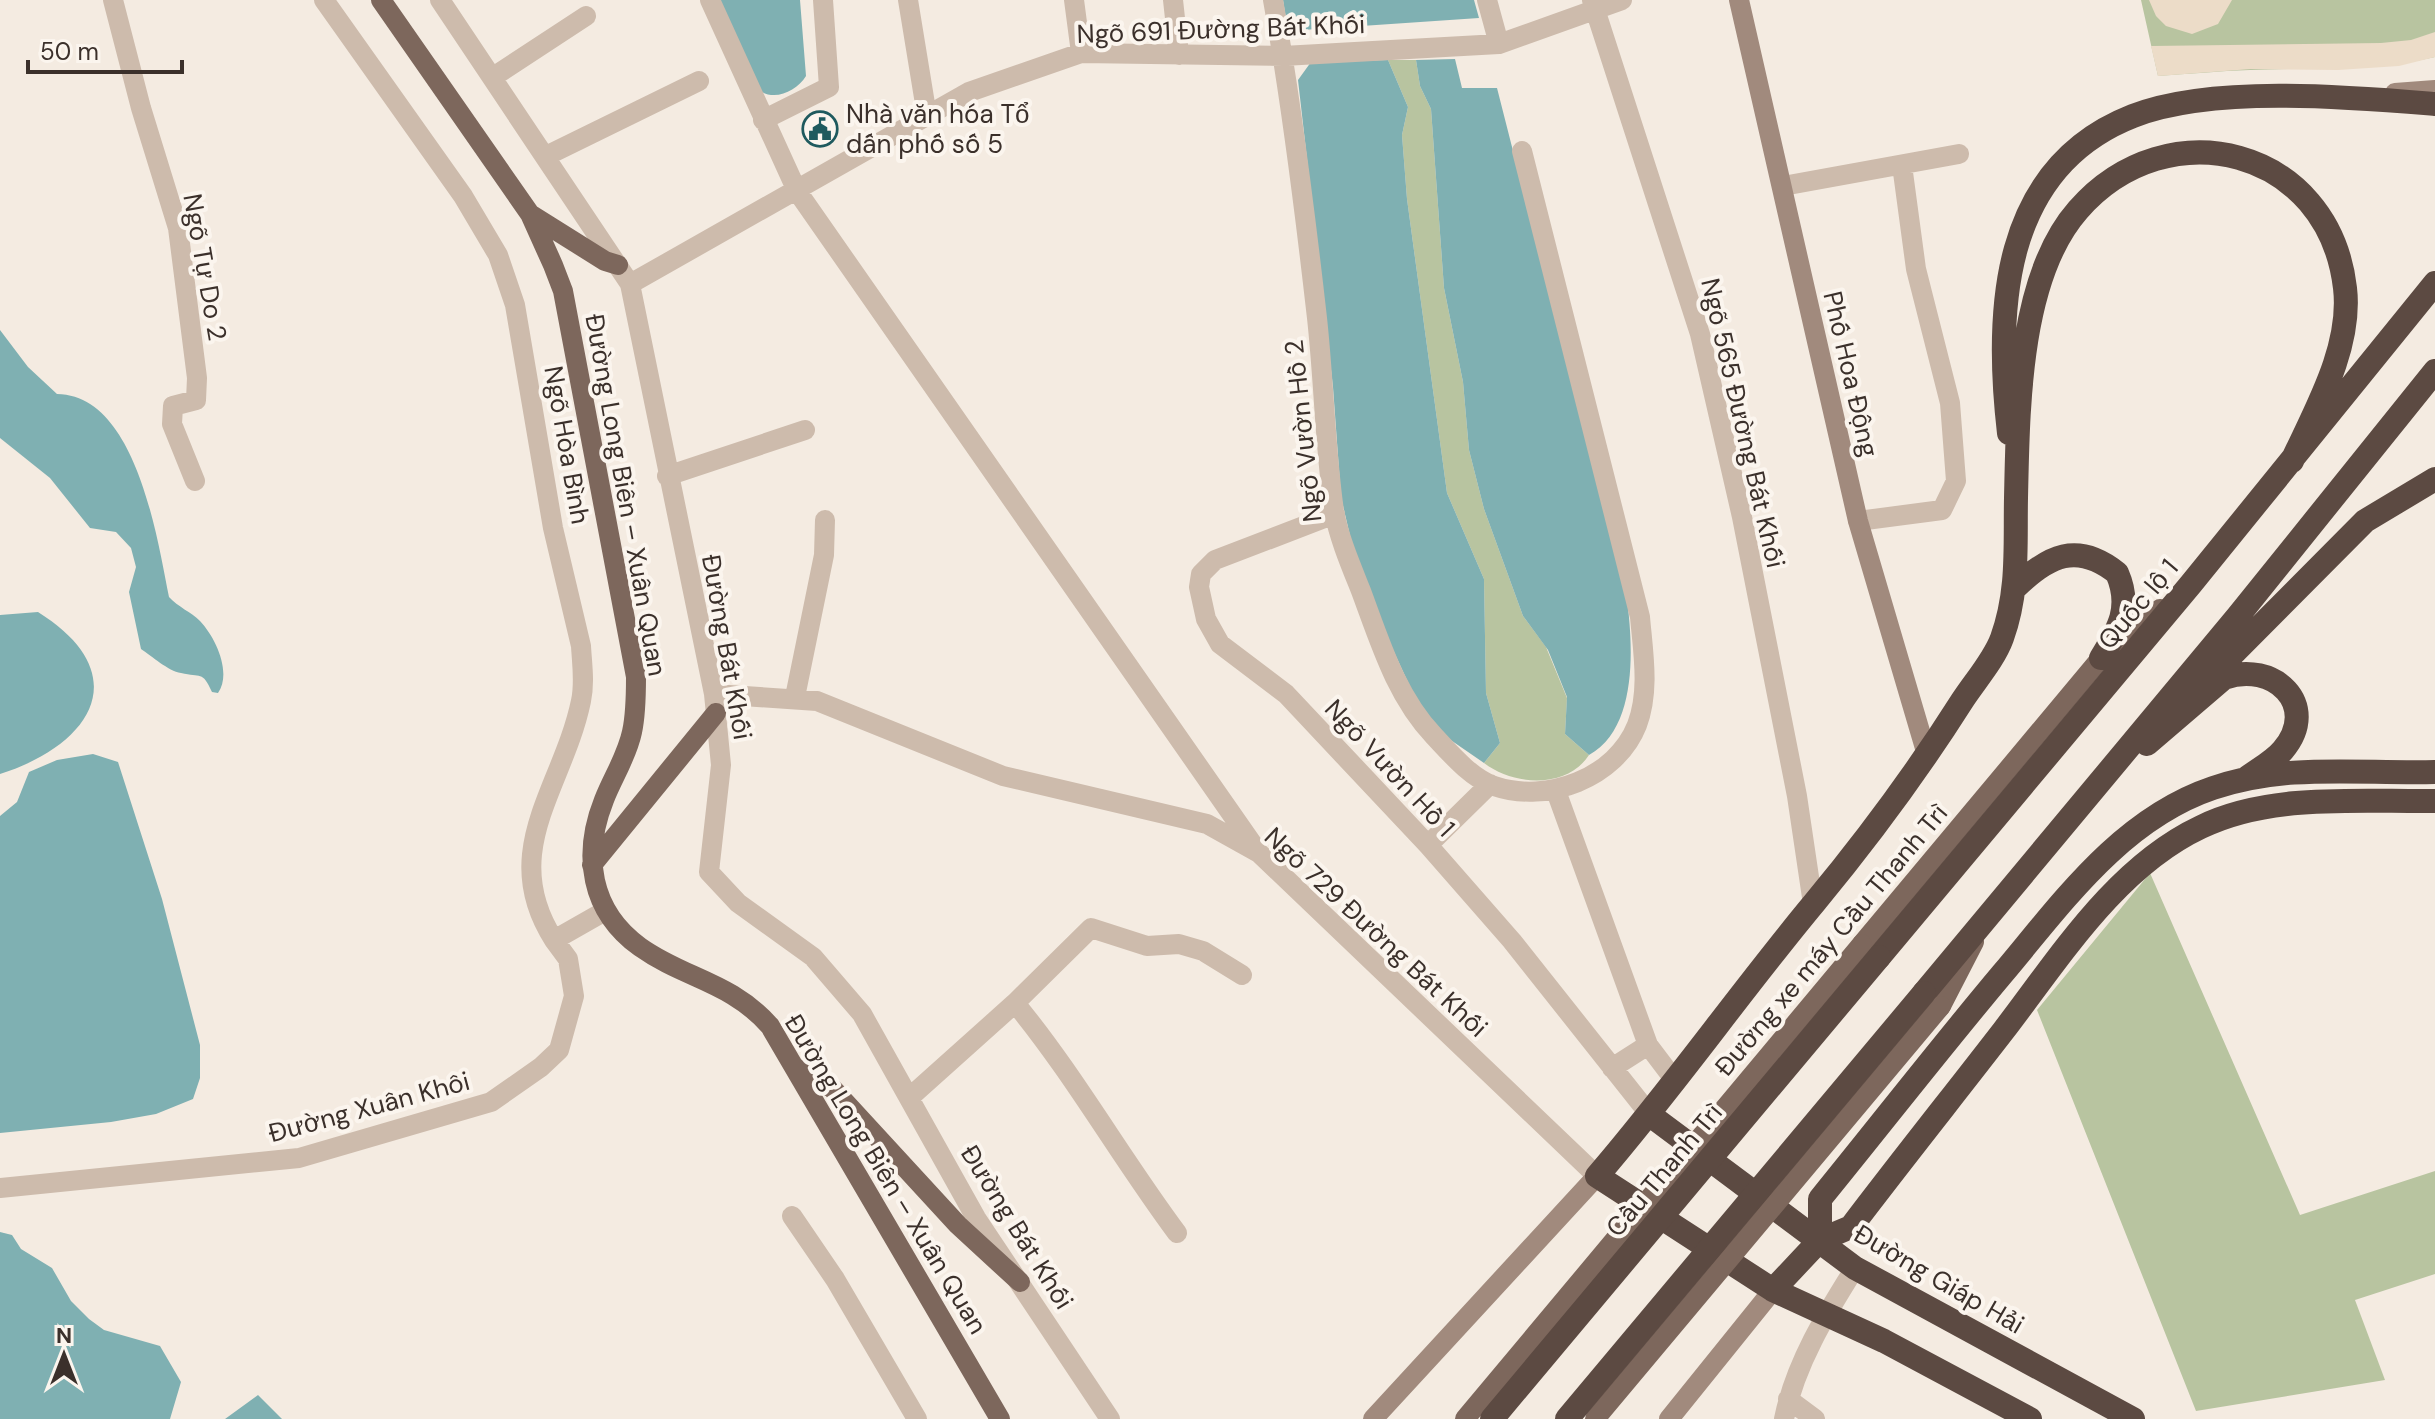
<svg xmlns="http://www.w3.org/2000/svg" width="2435" height="1419" viewBox="0 0 2435 1419" font-family="'DM Sans',sans-serif">
<style>
.green{fill:#b8c4a0}
.plaza{fill:#ecdcc8}
.water{fill:#7fb0b2}
.lines{fill:none;stroke-linecap:round;stroke-linejoin:round}
.street{stroke:#cdbbac;stroke-width:20}
.secondary{stroke:#a18a7d;stroke-width:20}
.primary{stroke:#7d675c;stroke-width:20}
.highway{stroke:#5c4a42;stroke-width:24}
.primary-bridge{stroke:#7d675c;stroke-width:20}
.highway-bridge{stroke:#5c4a42;stroke-width:24}
.labels{text-anchor:middle;stroke-width:8;stroke-linejoin:round;paint-order:stroke}
.street-label{font-size:26px;fill:#3b302b;stroke:#fbf5ee}
.poi-label{font-size:26px;fill:#3b302b;stroke:#fbf5ee;text-anchor:start}
</style>
<rect width="100%" height="100%" fill="#f4ebe1"/>
<path class="green" d="M2141,0H2435V57C2373,72 2313,67 2250,70C2219,71 2189,74 2158,76Z
M1388,60H1416L1420,86L1431,109L1444,288L1463,382L1469,450L1484,509L1523,616L1546,647L1567,698L1565,734L1589,755C1567,789 1514,786 1484,763L1500,743L1486,693L1484,579L1447,493L1407,199L1402,135L1408,107Z
M2150,873L2300,1215L2435,1171V1274L2355,1300L2385,1380L2196,1411L2037,1010Z"/>
<path class="plaza" d="M2149,0H2232L2218,24L2192,34L2166,26L2156,16Z
M2435,32V57L2399,66L2338,70L2251,69L2158,76L2151,46L2381,43L2411,40Z"/>
<path class="water" d="M719,0H800L806,76C796,92 772,103 757,88Z
M1283,0H1474L1479,18L1288,31Z
M1455,59L1462,88H1497L1627,599C1633,647 1638,728 1589,755L1565,734L1567,697L1548,650L1523,616L1484,509L1469,450L1463,382L1444,288L1431,109L1420,86L1416,60Z
M1388,60L1408,107L1402,135L1407,199L1447,493L1484,579L1486,693L1500,743L1484,763L1439,732L1422,713L1383,628L1351,540L1341,497L1333,387L1298,80L1311,62Z
M0,330L28,367L57,394C136,395 157,537 169,597C178,607 191,612 200,621C216,638 232,673 218,693L212,692C202,670 201,678 181,673C168,671 152,656 141,649L129,592L136,567L131,548L116,532L90,528L50,478L0,438Z
M38,612C137,674 92,745 0,774V615Z
M93,754L118,762L162,899L200,1045V1078L193,1099L156,1114L111,1122L0,1133V816L17,802L29,772L57,760Z
M0,1232L12,1235L21,1249L52,1268L71,1301L89,1319L104,1330L160,1346L181,1382L170,1419H0Z
M258,1395L282,1419H225Z"/>
<g class="lines">
<path class="street" d="M113,0L141,108L178,228L197,378L196,400L173,406L172,424L195,481
M324,0L463,196L498,255L515,305L553,528L581,646C582,664 585,683 581,701C563,788 497,851 554,940
M440,0L630,284L714,694L721,765L709,872L738,903L813,957L862,1014L976,1218L1110,1419
M710,0L797,191L1256,849
M908,0L927,116
M1074,0L1081,53
M1173,0L1179,55
M1273,0C1292,105 1305,212 1317,318C1324,382 1325,447 1334,511C1339,538 1351,566 1361,591C1380,642 1396,696 1434,736C1450,753 1471,778 1494,786C1547,804 1616,778 1637,725C1650,691 1643,652 1640,617L1522,151
M1487,0L1499,44
M1592,0L1700,334L1742,517L1797,796L1813,904
M493,77L586,16
M763,120L829,87L823,0
M546,156L699,81
M1783,186L1959,154
M630,284L969,92L1081,53L1283,56L1499,44L1622,0
M667,476L805,430
M1335,514L1215,560L1201,574L1199,587L1206,619L1220,644L1286,694L1428,845L1512,941L1650,1115
M1858,521L1942,510L1956,481L1950,403L1916,269L1902,165
M714,694L817,701L1003,776L1207,824L1259,853L1597,1176
M795,697L824,555L825,520
M1556,791L1648,1045L1676,1082
M1428,845L1490,784
M1015,1003C1075,1076 1121,1158 1177,1233
M1612,1068L1648,1045
M909,1098L1015,1003L1091,928L1147,946L1179,944L1203,951L1242,975
M0,1188L299,1158L491,1102L541,1067L559,1050L574,996L568,959L554,940L605,911
M792,1216L835,1279L917,1419
M1788,1399L1815,1419
M1784,1419C1795,1364 1826,1314 1855,1268"/>
<path class="secondary" d="M1739,0L1858,521L1927,755
M2395,93L2435,90
M1373,1419L1597,1176
M1669,1419L1773,1290"/>
<path class="primary" d="M381,0L530,214L553,265L563,291L636,677C636,695 636,714 632,732C627,756 613,777 604,800C582,855 590,911 640,947C685,979 730,981 770,1026L1000,1419
M530,214L605,261L618,265
M592,865L716,713
M1862,944L2101,658L2160,609
M1941,1006L1974,942
M796,1068L832,1088L958,1225L1020,1282"/>
<path class="highway" d="M2009,433C1995,312 2000,168 2133,116C2212,85 2350,97 2435,104
M2016,587C2048,556 2077,541 2117,573C2132,607 2119,629 2101,658
M2182,705L2365,521L2435,479
M2147,744L2224,678C2273,660 2321,705 2283,750C2274,761 2259,769 2248,777
M1879,957L2191,584L2435,283
M1924,993L2238,616L2435,371
M1650,1115L1855,1268L2133,1419
M1820,1240V1199C1881,1124 1940,1048 2003,973C2062,903 2121,819 2213,788C2287,763 2359,774 2435,772
M1773,1290L1820,1240L1851,1227C1901,1161 1953,1096 2004,1030C2060,957 2116,867 2201,827C2270,793 2360,802 2435,801
M2030,1419L1884,1341L1773,1290L1597,1176C1673,1088 1740,992 1815,902C1868,838 1917,772 1962,701C1975,681 1994,660 2002,638C2019,591 2015,546 2016,498C2018,411 2018,278 2078,210C2168,107 2329,148 2345,288C2352,347 2316,409 2292,461"/>
<path class="primary-bridge" d="M1465,1419L1862,944
M1595,1419L1941,1006"/>
<path class="highway-bridge" d="M1492,1419L1879,957
M1567,1419L1924,993"/>
</g>
<defs>
<symbol id="civic-ring" viewBox="-11 -11 22 22"><circle r="9.5" fill="#fbf5ee" stroke="#1f5a5e" stroke-width="1.5"/><path d="M-.6-6.5H3V-4.5H.6V-3L4-1V1h2V6H-6V1h2V-1L-.6-3ZM-1.2 2.5V6h2.4V2.5Z" fill="#1f5a5e"/></symbol>
</defs>
<g fill-rule="evenodd">
<use href="#civic-ring" x="800" y="109" width="40" height="40"/>
</g>
<g class="labels">
<g class="street-label">
<text transform="translate(1221 29) rotate(-2)" y="9">Ngõ 691 Đường Bát Khối</text>
<text transform="translate(205 267) rotate(80)" y="9">Ngõ Tự Do 2</text>
<text transform="translate(1851 374) rotate(77)" y="9">Phố Hoa Động</text>
<text transform="translate(1743 423) rotate(77)" y="9">Ngõ 565 Đường Bát Khối</text>
<text transform="translate(1303 431) rotate(-96)" y="9">Ngõ Vườn Hồ 2</text>
<text transform="translate(567 445) rotate(80)" y="9">Ngõ Hòa Bình</text>
<text transform="translate(626 495) rotate(80)" y="9">Đường Long Biên – Xuân Quan</text>
<text transform="translate(2138 604) rotate(-50)" y="9">Quốc lộ 1</text>
<text transform="translate(727 647) rotate(80)" y="9">Đường Bát Khối</text>
<text transform="translate(1390 768) rotate(47)" y="9">Ngõ Vườn Hồ 1</text>
<text transform="translate(1376 932) rotate(43)" y="9">Ngõ 729 Đường Bát Khối</text>
<text transform="translate(1831 940) rotate(-50)" y="9">Đường xe máy Cầu Thanh Trì</text>
<text transform="translate(369 1107) rotate(-15)" y="9">Đường Xuân Khôi</text>
<text transform="translate(1664 1170) rotate(-50)" y="9">Cầu Thanh Trì</text>
<text transform="translate(886 1174) rotate(59)" y="9">Đường Long Biên – Xuân Quan</text>
<text transform="translate(1017 1227) rotate(58)" y="9">Đường Bát Khối</text>
<text transform="translate(1939 1279) rotate(30)" y="9">Đường Giáp Hải</text>
</g>
<g class="poi-label">
<text x="846" y="123">Nhà văn hóa Tổ<tspan x="846" dy="30">dấn phố số 5</tspan></text>
</g>
</g>
<g transform="translate(64 1355)" stroke="#fbf5ee" stroke-width="6" paint-order="stroke">
<path d="M0-6L14 30L0 20L-14 30Z" fill="#3b302b"/>
<text y="-12" font-size="22" font-weight="bold" text-anchor="middle" fill="#3b302b">N</text>
</g>
<path d="M28 60v12h154v-12" fill="none" stroke="#3b302b" stroke-width="4"/>
<text x="40" y="60" font-size="24" fill="#3b302b" stroke="#fbf5ee" stroke-width="6" paint-order="stroke">50 m</text>
</svg>
